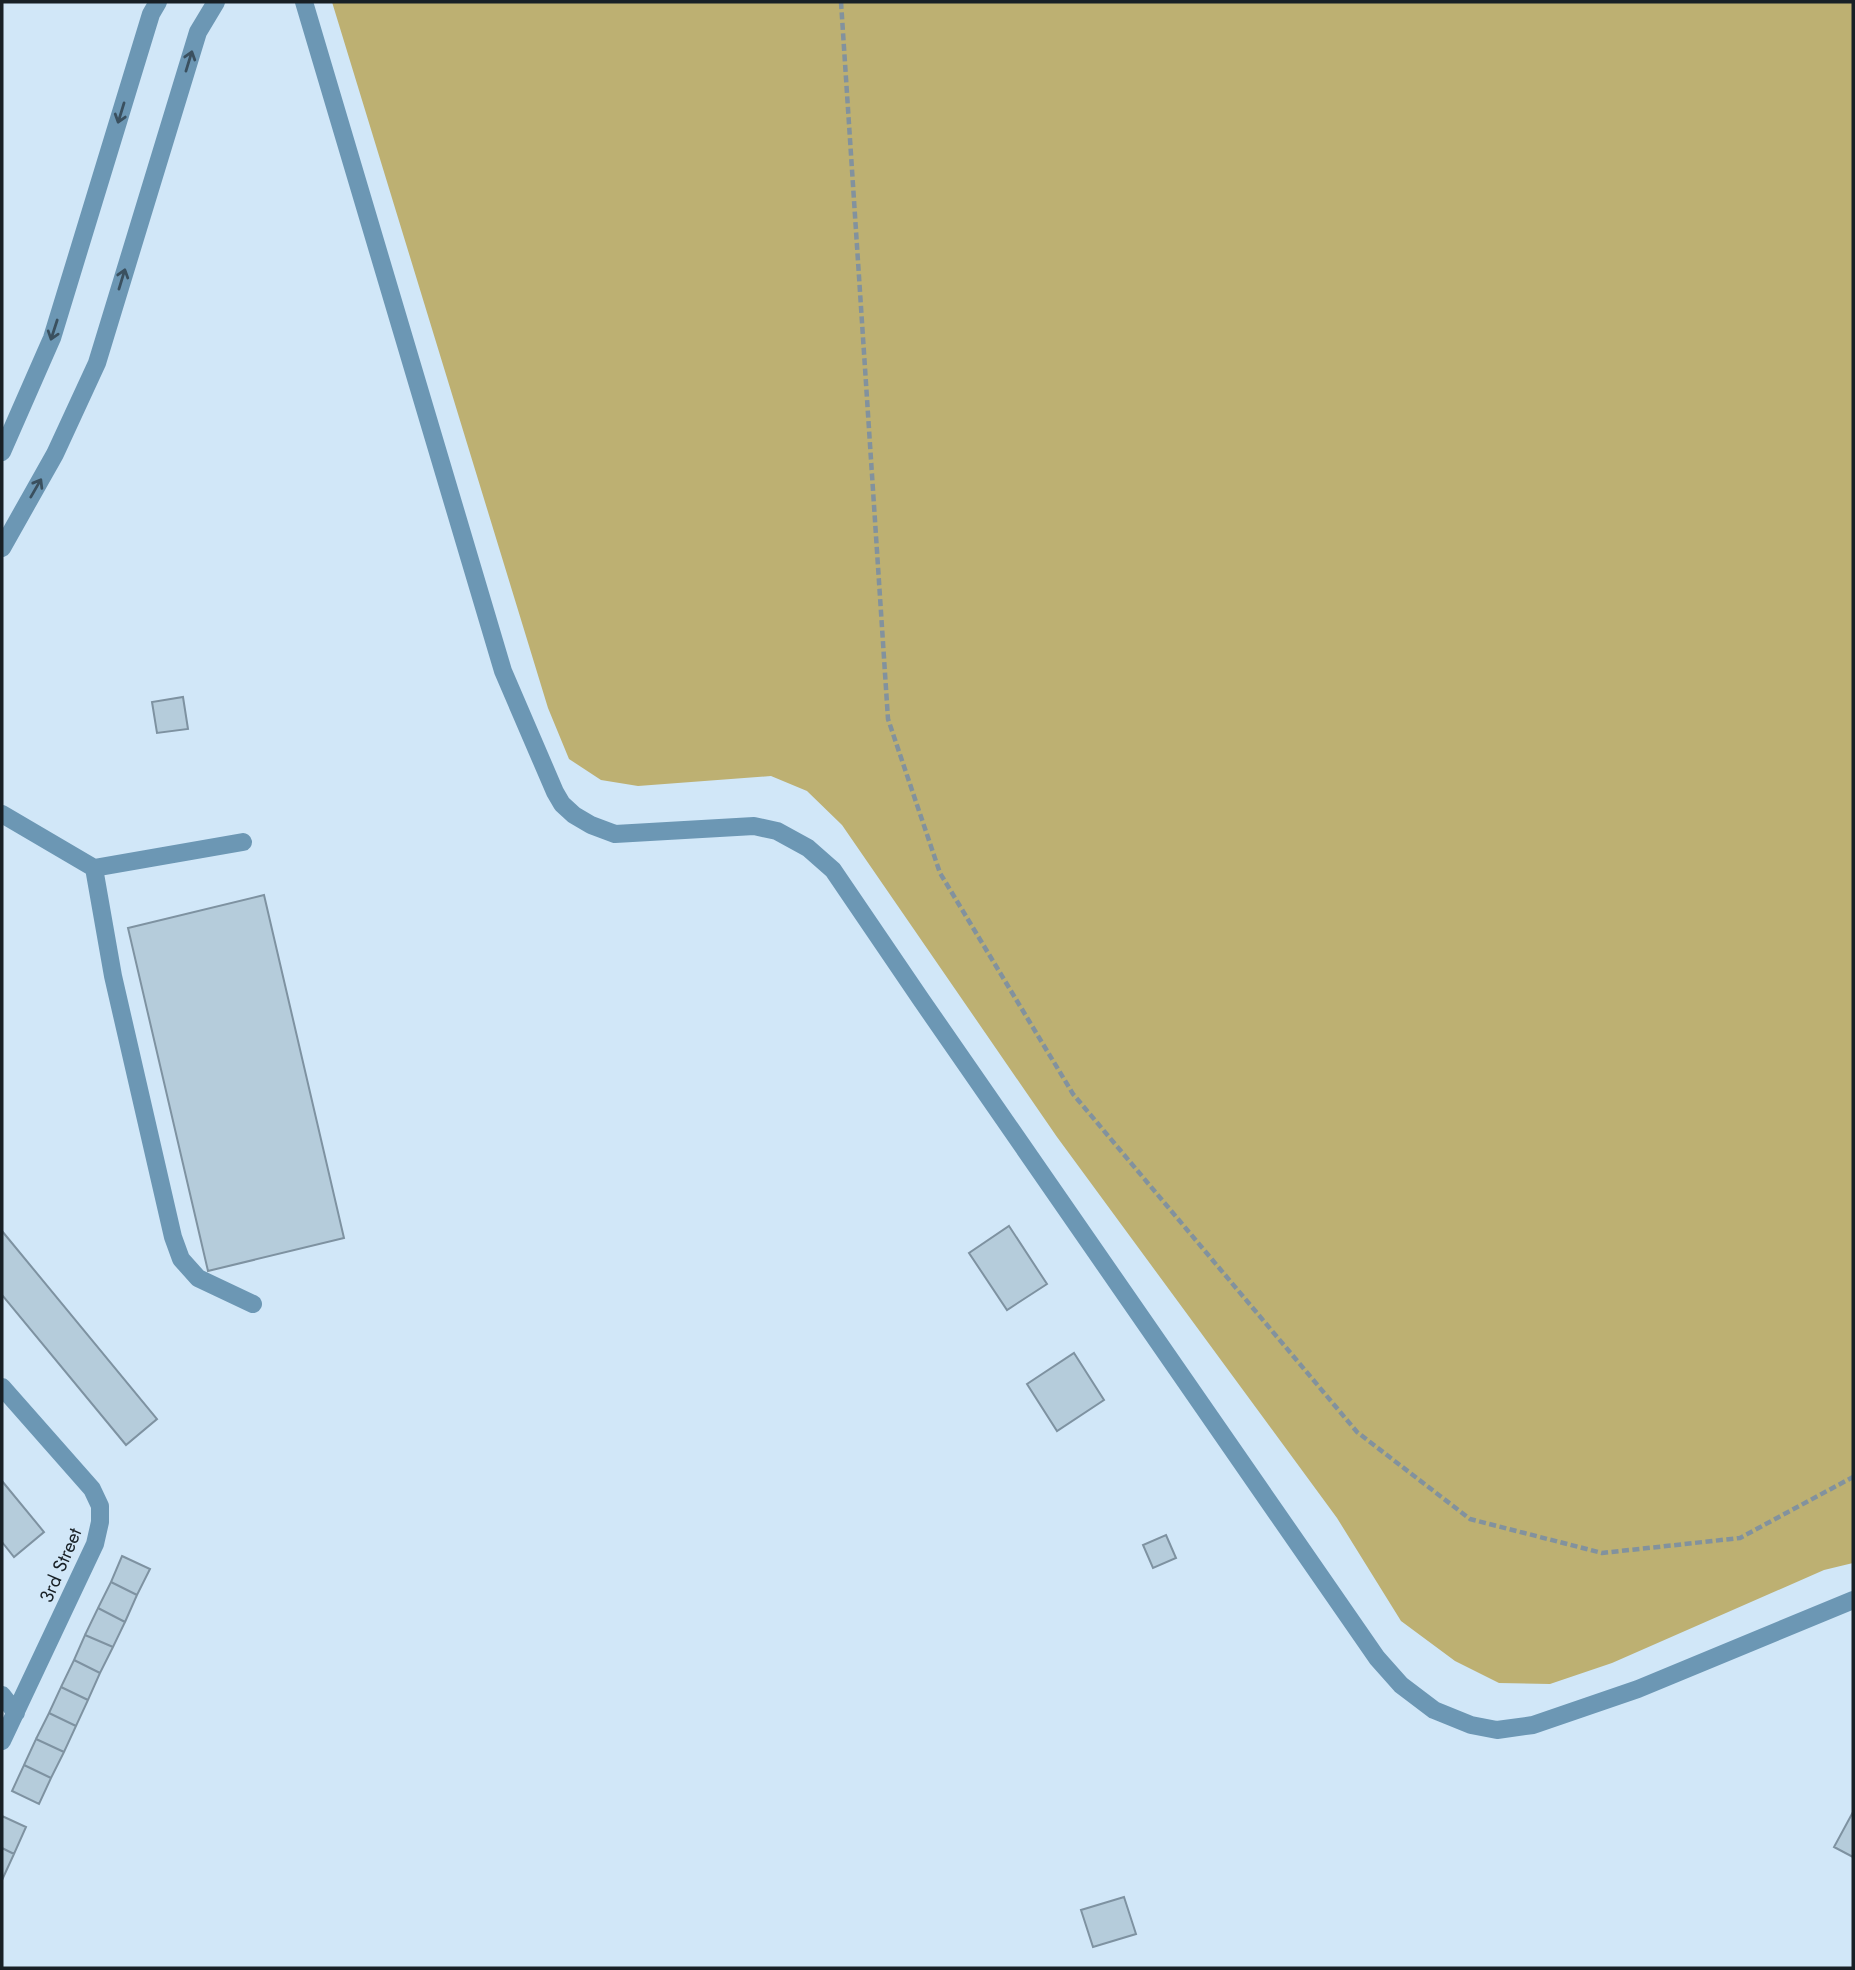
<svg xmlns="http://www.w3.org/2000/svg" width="1855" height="1970" viewBox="0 0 1855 1970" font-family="Jost,sans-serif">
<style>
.forest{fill:#bdb072}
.building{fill:#b5ccdb;stroke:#7e92a1;stroke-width:2}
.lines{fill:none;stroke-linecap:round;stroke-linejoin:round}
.path{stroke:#82929e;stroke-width:4.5;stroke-dasharray:7 3.5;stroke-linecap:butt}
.minor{stroke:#6c97b4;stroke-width:18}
.oneway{stroke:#3a505f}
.labels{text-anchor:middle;stroke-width:6;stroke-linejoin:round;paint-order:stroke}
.street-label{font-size:19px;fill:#182026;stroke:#d1e7f8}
</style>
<rect width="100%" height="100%" fill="#d1e7f8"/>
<path class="forest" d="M332,2H1853V1563L1824,1570L1612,1663L1550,1684L1499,1683L1455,1661L1401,1621L1337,1518L1057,1137L842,825L807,791L771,776L638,786L601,780L569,759L548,708Z"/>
<path class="building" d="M183,697L188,729L157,733L152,702Z
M264,895L344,1238L208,1271L128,928Z
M1009,1226L1047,1284L1007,1310L969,1253Z
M2,1231L157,1419L126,1445L2,1295Z
M1074,1353L1104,1400L1057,1431L1027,1384Z
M2,1481L44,1532L14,1557L2,1542Z
M1166,1535L1176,1558L1153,1568L1143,1545Z
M122,1556L150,1569L137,1595L111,1582Z
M111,1582L137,1595L125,1622L98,1608Z
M98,1608L125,1622L113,1647L85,1635Z
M85,1635L113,1647L100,1673L74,1660Z
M74,1660L100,1673L88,1700L61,1687Z
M61,1687L88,1700L76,1726L49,1713Z
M49,1713L76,1726L64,1752L36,1739Z
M36,1739L64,1752L51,1778L24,1765Z
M24,1765L51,1778L39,1804L12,1791Z
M1853,1812V1857L1834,1847Z
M2,1816L26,1827L14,1854L2,1848Z
M2,1848L14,1854L2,1880Z
M1124,1897L1136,1934L1093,1947L1081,1910Z"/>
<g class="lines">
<path class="path" d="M841,2L888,719L940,873L1073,1094L1357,1432L1470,1519L1602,1553L1740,1538L1853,1477"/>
<path class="minor" d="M304,2L503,671L555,792L562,804L574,815L591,825L615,834L754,826L777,831L808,848L833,870L920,998L1377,1658L1401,1685L1434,1710L1471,1725L1497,1730L1533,1725L1638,1689L1853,1600
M2,452L52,338L151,14L158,2
M2,548L55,454L97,363L198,32L216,2
M2,814L94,868L243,842
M94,868L113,976L173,1237L181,1259L198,1278L253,1304
M2,1387L92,1489L100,1506V1522L95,1544L2,1741
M2,1695L16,1713"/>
</g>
<defs><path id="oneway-shaft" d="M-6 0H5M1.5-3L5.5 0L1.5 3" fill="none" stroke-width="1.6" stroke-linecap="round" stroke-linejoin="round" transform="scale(1.75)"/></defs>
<g class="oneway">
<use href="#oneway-shaft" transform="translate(189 61) rotate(-73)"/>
<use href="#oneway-shaft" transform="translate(121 113) rotate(107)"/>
<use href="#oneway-shaft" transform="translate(122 279) rotate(-73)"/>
<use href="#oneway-shaft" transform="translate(54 330) rotate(108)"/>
<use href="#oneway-shaft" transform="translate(36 488) rotate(-60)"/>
</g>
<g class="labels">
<g class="street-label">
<text transform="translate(60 1565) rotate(-67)" y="7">3rd Street</text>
</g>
</g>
<rect width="1855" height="1970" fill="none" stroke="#182026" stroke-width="7"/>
</svg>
